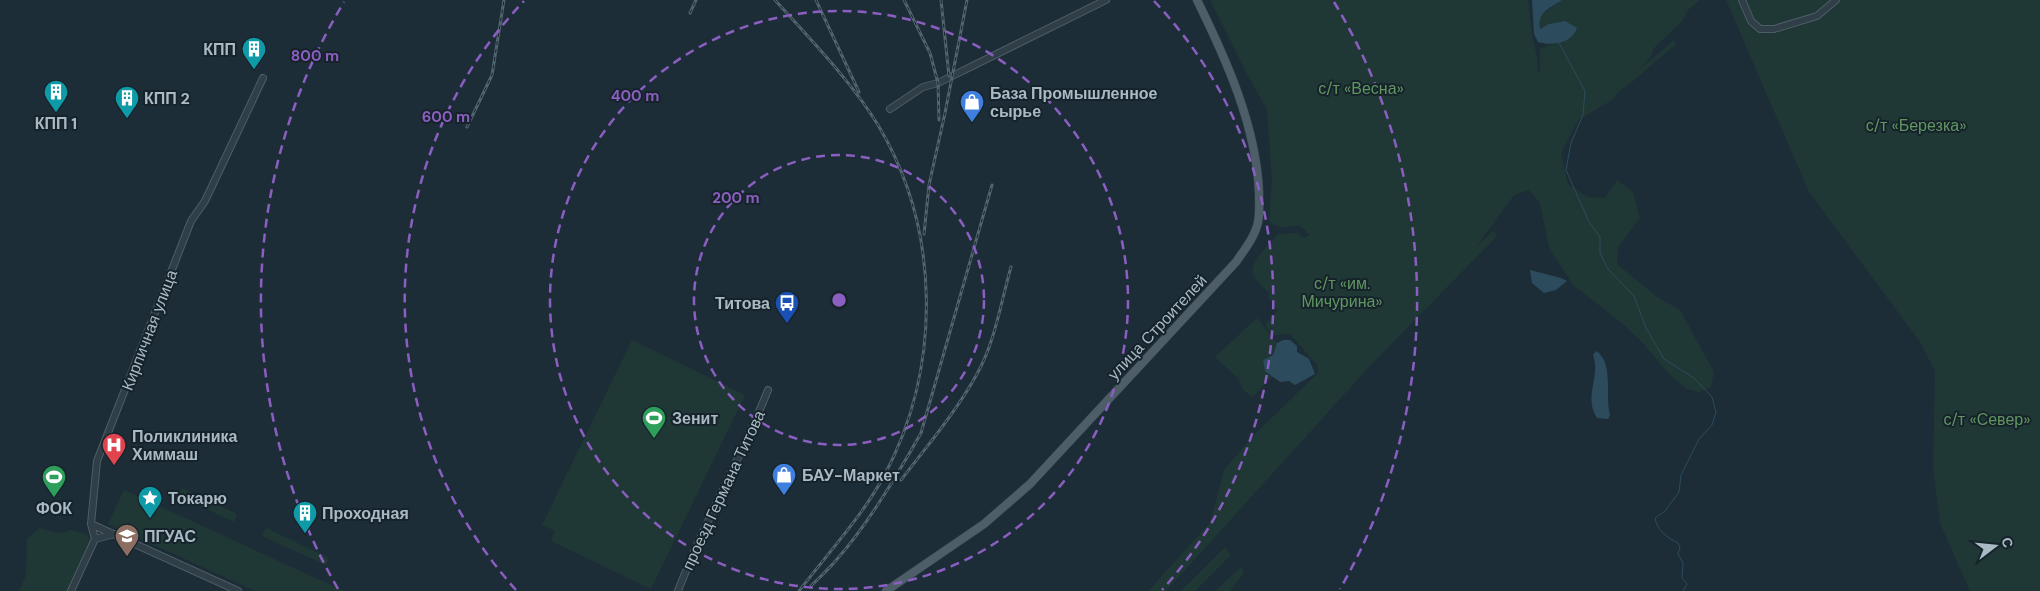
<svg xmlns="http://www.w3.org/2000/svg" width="2040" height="591" viewBox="0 0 2040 591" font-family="'DM Sans',sans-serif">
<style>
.green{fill:#1f3835}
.water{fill:#2c4c5e}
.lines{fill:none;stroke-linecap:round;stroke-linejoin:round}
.stream{stroke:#2c4c5e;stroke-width:1}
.minor-casing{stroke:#4d5d66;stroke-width:8}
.major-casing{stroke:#394851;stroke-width:9}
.minor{stroke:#303f47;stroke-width:6}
.major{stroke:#4e5e68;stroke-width:8}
.rail-casing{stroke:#51646f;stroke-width:3}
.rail{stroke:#16232b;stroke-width:1;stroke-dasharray:4;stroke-linecap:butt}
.ring{fill:none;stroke:#8b5ec1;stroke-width:2.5;stroke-dasharray:9 6}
.labels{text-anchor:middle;stroke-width:4;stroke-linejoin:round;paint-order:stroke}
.poi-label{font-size:16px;font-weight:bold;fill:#a9bac5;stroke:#16232b;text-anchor:start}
.park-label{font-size:16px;fill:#609760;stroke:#16232b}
.street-label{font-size:16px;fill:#a9bac5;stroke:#16232b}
.centre{fill:#8b5ec1;stroke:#16232b;stroke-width:2.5}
.ring-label{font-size:15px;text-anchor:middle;font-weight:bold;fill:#8b5ec1;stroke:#16232b;stroke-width:4;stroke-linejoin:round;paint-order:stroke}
</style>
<rect width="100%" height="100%" fill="#1d2d37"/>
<path class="green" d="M1210,0H1528L1532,35L1537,57L1538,74L1540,70V49C1552,43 1573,43 1576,28L1565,21L1549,24L1540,29L1539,21L1541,15L1562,0H1700L1687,11L1683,20L1654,48L1651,56L1640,69L1674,40L1676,44L1632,82L1619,91L1612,100L1578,120L1561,153L1568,184L1587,197L1605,198L1617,180L1633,192L1640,218L1618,247L1617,264L1657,297L1680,310L1714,372L1711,387L1699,392L1687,389L1668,373L1643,343L1623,324L1573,285L1549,248L1540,203L1529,190L1514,195L1476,247L1493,231L1497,236L1368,368L1166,591H1148L1210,523L1224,470L1255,434L1318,373L1317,365L1290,334L1273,335L1265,325L1277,310L1268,296L1270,294C1265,289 1258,283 1254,276C1246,264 1271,243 1278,234L1297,233L1304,238L1310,235L1299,225C1287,227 1277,230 1269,221L1272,180L1267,110L1245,70Z
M1726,0H2040V591H1970L1940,523L1933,467L1935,371L1920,342L1809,192Z
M1257,318L1277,343L1273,354L1263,360L1265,371L1273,376L1253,397L1243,390L1239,379L1215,357Z
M632,340L745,395L651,589L551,541L555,531L542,525Z
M182,488L237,514L234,522L178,496Z
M124,490L344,591H255L108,524Z
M39,528L60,533L71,530L87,534L90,541L67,591H19L26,575L27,539Z
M266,528L329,558L326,565L262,536Z
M1225,547L1231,555L1195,591H1181Z
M1241,567L1244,573L1230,591H1215Z"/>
<path class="water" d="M1532,0H1562C1549,9 1537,12 1540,29L1549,24L1565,21L1577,28C1572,44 1551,46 1538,42L1534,34Z
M1530,270L1561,278L1567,281L1556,290L1544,293L1532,283Z
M1283,340H1290L1297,346V352L1309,359L1315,374L1295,385L1289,381L1280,382L1265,371L1263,360L1273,355L1277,343Z
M1596,351C1614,362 1605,396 1610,415L1608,419L1597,418C1583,397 1601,377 1593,355Z"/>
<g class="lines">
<path class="stream" d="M1559,43L1585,91L1583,115L1571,143L1566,170L1589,222L1600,237V253L1608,269L1634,296L1646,328L1664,359L1694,378L1712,397L1716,412L1712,425L1699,439L1681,475L1679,492L1665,511L1655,518C1657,530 1667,538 1678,543L1680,547L1678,554L1683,563L1682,578L1687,584L1683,591"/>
<defs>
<path id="minor" d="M1742,0L1751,21L1760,29H1774L1817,16L1836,0
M890,109L923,87L938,83L1106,0
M91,524L238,591
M95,539L114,534
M71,591L95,539L91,524L97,461L191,221L205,201L263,78
M678,591C704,522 741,458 768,390"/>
<path id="major" d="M886,591L984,524L1030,484L1236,262C1244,250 1255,237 1258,222C1260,213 1259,201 1259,192C1256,125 1226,59 1197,0"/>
</defs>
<use href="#minor" class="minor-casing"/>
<use href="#major" class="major-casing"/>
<use href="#minor" class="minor"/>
<use href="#major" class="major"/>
<defs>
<path id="rail" d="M775,0C809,38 852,82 878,125C941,230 942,368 884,476C861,518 828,553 799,591
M816,0L859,92
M904,0L930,53L938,83L939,120
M941,0L949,76
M690,13L696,0
M467,127L492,75L504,0
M924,234L929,185L945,113L967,0
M901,480C927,446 956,412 977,374C995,342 1001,302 1011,267
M811,586C820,577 830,568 838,558C869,523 898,474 921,433L992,185"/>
</defs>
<use href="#rail" class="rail-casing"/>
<use href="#rail" class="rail"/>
</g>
<g class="ring">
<circle cx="839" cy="300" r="145"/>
<circle cx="839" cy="300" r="289"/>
<path d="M516 590A434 434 0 0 1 524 1M1154 1A434 434 0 0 1 1162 590"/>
<path d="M338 589A578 578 0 0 1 344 2M1334 2A578 578 0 0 1 1340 589"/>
</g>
<defs>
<symbol id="building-pin" viewBox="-11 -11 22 30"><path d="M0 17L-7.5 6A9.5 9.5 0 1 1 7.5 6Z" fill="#0f9aa8" stroke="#16232b"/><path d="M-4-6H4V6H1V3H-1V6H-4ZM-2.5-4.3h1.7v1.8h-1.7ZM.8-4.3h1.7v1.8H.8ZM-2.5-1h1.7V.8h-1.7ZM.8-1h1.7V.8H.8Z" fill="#fff"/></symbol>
<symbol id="shop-pin" viewBox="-11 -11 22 30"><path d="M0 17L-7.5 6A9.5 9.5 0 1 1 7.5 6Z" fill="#3f7fe0" stroke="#16232b"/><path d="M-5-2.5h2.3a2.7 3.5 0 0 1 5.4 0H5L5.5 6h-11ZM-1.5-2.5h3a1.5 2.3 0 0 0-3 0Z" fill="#fff"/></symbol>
<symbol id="bus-pin" viewBox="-11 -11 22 30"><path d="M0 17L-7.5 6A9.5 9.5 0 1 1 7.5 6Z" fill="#1a4fb4" stroke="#16232b"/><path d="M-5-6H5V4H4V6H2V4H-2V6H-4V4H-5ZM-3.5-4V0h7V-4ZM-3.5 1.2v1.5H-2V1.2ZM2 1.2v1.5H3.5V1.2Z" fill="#fff"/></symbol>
<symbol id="stadium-pin" viewBox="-11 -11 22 30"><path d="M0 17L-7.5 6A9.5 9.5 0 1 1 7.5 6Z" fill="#2e9e5b" stroke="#16232b"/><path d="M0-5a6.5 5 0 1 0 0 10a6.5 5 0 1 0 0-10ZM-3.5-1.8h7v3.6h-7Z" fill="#fff"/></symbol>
<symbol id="hospital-pin" viewBox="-11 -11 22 30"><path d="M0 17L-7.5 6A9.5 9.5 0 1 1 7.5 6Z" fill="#e0444e" stroke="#16232b"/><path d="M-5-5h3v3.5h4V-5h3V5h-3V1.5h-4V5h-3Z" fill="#fff"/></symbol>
<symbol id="sight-pin" viewBox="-11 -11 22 30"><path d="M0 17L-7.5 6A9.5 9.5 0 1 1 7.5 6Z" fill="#0f9aa8" stroke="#16232b"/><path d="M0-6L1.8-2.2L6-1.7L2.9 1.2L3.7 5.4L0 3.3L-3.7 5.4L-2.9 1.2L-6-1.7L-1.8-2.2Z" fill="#fff"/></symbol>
<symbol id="university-pin" viewBox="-11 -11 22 30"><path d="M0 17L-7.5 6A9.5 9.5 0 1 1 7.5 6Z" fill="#8d6e63" stroke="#16232b"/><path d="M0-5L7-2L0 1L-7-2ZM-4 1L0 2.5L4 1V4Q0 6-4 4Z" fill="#fff"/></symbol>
</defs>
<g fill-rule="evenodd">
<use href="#building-pin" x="240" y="35" width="28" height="38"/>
<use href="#building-pin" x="42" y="78" width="28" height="38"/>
<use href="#building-pin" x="113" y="84" width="28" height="38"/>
<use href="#shop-pin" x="958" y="88" width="28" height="38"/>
<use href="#bus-pin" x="773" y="289" width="28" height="38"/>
<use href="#stadium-pin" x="640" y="404" width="28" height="38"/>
<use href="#hospital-pin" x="100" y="431" width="28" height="38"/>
<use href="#shop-pin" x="770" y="461" width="28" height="38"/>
<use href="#stadium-pin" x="40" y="463" width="28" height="38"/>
<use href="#sight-pin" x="136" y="484" width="28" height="38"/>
<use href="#building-pin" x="291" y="499" width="28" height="38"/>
<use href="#university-pin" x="113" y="522" width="28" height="38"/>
</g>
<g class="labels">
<g class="poi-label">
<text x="236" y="55" text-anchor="end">КПП</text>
<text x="990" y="99">База Промышленное<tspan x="990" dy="18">сырье</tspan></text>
<text x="144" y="104">КПП 2</text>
<text x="56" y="129" text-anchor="middle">КПП 1</text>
<text x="770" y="309" text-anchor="end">Титова</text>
<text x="672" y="424">Зенит</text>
<text x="132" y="442">Поликлиника<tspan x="132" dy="18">Химмаш</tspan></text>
<text x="802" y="481">БАУ-Маркет</text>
<text x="168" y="504">Токарю</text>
<text x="54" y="514" text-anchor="middle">ФОК</text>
<text x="322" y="519">Проходная</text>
<text x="144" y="542">ПГУАС</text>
</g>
<g class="park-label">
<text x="1361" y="94">с/т «Весна»</text>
<text x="1916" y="131">с/т «Березка»</text>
<text x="1342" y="289">с/т «им.<tspan x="1342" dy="18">Мичурина»</tspan></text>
<text x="1987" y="425">с/т «Север»</text>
</g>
<g class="street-label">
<text transform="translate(1157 327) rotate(-47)" y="6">улица Строителей</text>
<text transform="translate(149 330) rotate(-69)" y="6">Кирпичная улица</text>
<text transform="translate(723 490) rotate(-65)" y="6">проезд Германа Титова</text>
</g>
</g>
<circle cx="839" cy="300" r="8" class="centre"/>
<g class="ring-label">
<text x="315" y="61">800 m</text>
<text x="635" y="101">400 m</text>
<text x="446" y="122">600 m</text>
<text x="736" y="203">200 m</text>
</g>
<g transform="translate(1995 546) rotate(74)" stroke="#16232b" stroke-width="4" paint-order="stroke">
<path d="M0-4L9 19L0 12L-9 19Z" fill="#a9bac5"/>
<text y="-8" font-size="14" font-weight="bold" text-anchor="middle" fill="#a9bac5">С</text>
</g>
</svg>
